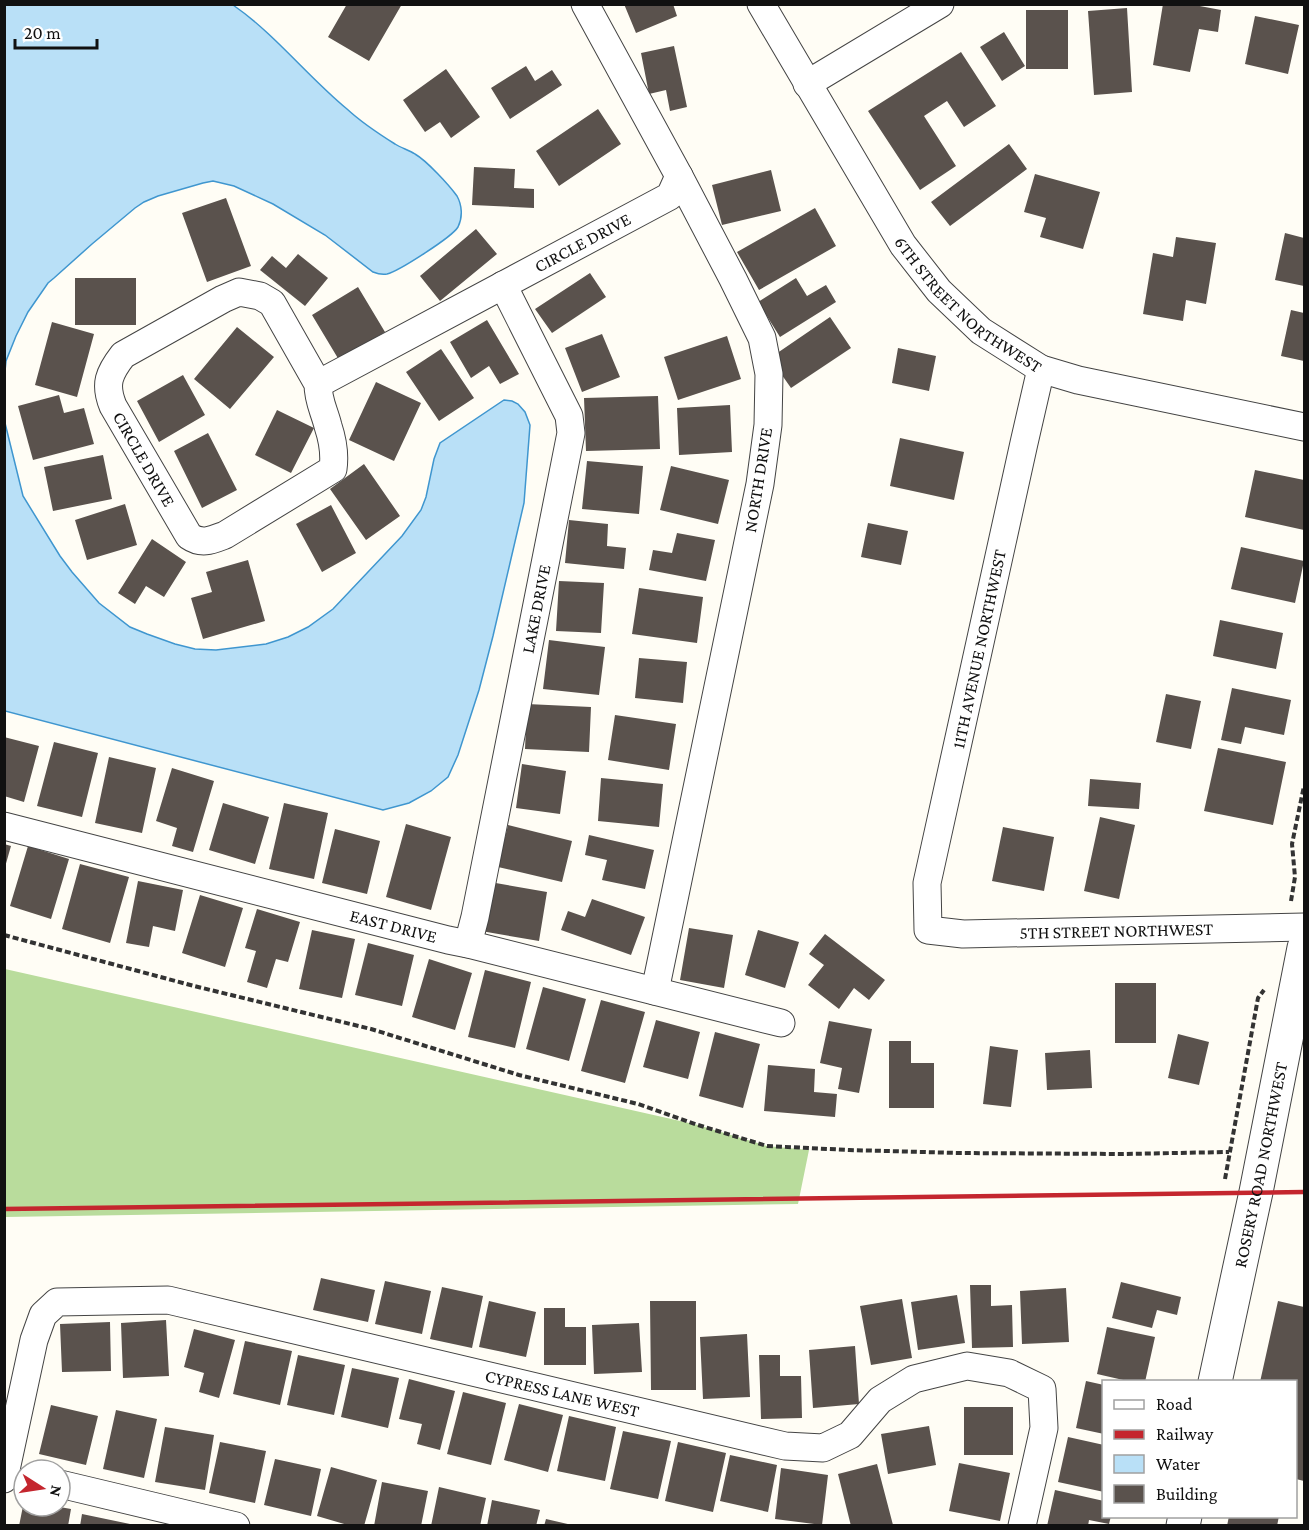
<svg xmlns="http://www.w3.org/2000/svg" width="1309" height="1530" viewBox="0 0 1309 1530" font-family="'Crimson Pro',serif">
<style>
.forest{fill:#b9dc9c}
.water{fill:#b9e0f7;stroke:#3f96cf;stroke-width:1.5}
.building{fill:#5a524d}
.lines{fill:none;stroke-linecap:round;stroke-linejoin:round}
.minor-casing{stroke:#444;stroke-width:29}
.tertiary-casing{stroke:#444;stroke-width:35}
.path{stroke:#333;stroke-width:4;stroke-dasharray:6 3;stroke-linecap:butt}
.minor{stroke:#fff;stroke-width:27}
.tertiary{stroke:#fff;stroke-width:33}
.rail{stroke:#c4262e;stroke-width:4.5}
.labels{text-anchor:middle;stroke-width:6;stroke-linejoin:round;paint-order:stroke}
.street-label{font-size:18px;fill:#111;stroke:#fff}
</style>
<rect width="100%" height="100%" fill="#fffdf5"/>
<path class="forest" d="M5,969L698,1125L767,1146L809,1150L798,1204L5,1217Z"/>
<path class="water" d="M5,4L233,5C275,34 307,76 347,109C361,122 379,134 395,144C401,148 409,150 415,154C427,161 449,185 457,196C462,205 463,217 458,227C452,237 399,271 387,274C382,275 378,274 373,272L325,235L273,204L234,186L213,181L203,183L158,196L144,202L135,208L92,244L54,278L48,283L28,312L16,336L6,361L5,371Z
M504,400L512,401L518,404L525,412L530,425L524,503L493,636L479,690L458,755L448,777L431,791L409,803L383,810L5,711V423L23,496L60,556L72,572L99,603L130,627L147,634L175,644L195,649L216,650L266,644L288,637L308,627L333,609L402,536L421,510L426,497L434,459L440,443Z"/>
<path class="building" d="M347,4H402L369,61L328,37Z
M624,4H673L677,16L636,33Z
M1163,4H1189L1221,10L1218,32L1199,29L1190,72L1153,65Z
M1127,8L1132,92L1094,95L1088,11Z
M1026,10H1068V69H1026Z
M1255,16L1299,25L1288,74L1245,64Z
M1004,32L1025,66L1002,81L980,47Z
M674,46L687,107L670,111L666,90L649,94L641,53Z
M961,52L996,106L964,127L947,101L924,116L956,166L920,190L868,111Z
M526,66L535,81L552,70L562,85L510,119L491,88Z
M446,69L480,117L451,138L440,122L425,132L403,100Z
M598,109L621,144L559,186L536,151Z
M1009,144L1027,169L950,226L931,202Z
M474,167L515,169L514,188L534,189V208L472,205Z
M771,170L781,211L722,225L712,185Z
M1035,174L1100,192L1083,249L1040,237L1046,218L1024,212Z
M226,198L251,266L207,282L182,213Z
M815,208L836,246L759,290L737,252Z
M476,229L497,254L440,301L420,276Z
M1285,233L1304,238V286L1275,280Z
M1176,237L1216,243L1206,304L1186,300L1183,321L1143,314L1153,253L1173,257Z
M298,254L328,278L305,306L260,270L272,256L286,268Z
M590,273L606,297L552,333L535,309Z
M75,278H136V325H75Z
M796,278L807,296L826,285L836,302L780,337L758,302Z
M358,287L385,332L339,360L312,315Z
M1291,310L1304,313V361L1281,356Z
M830,317L851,348L791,388L770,358Z
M487,320L519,374L500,384L489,366L471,378L450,342Z
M52,322L94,334L77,397L35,385Z
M237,327L274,357L230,409L194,379Z
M602,334L620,377L582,392L565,348Z
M727,336L741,379L678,400L664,357Z
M898,348L936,356L929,391L892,383Z
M441,349L474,398L439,421L406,372Z
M183,375L205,415L159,442L137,401Z
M376,382L421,403L394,461L349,440Z
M59,395L64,413L84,408L94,444L33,460L18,406Z
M658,396L660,449L586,451L584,398Z
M730,405L732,452L679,455L677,408Z
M277,410L314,428L291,473L255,455Z
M208,433L237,490L202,508L174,451Z
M900,438L964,452L954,500L890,486Z
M103,455L112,499L53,511L44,467Z
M587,461L643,466L639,514L582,509Z
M364,464L400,516L366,540L330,489Z
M671,466L729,480L718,524L660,510Z
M1255,470L1304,480V530L1245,517Z
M125,504L137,545L87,560L75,520Z
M331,505L356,553L322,572L296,524Z
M569,520L608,524L607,546L626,548L624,569L565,563Z
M868,523L908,531L901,565L861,557Z
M677,533L715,540L706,581L649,570L653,550L672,553Z
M152,539L186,562L164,597L146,586L135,604L118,593Z
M1241,547L1304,561L1295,603L1231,589Z
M248,560L265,621L203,639L191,598L212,592L206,572Z
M559,581L604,583L601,633L556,631Z
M639,588L703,597L697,643L632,634Z
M1220,620L1283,633L1276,669L1213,656Z
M549,640L605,647L599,695L543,689Z
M639,658L687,662L683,703L635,698Z
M1232,688L1291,700L1284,735L1245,727L1241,744L1221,740Z
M1166,694L1201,701L1191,749L1156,742Z
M527,704L591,707L589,752L525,749Z
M615,715L676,724L669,770L608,760Z
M4,737L39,746L24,802L4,796Z
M54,742L98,753L82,817L37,806Z
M1218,748L1286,762L1273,825L1204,811Z
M109,757L156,768L142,833L95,823Z
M522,764L566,771L560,814L516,808Z
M172,768L214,781L193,852L172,846L177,828L156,821Z
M601,778L663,784L659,827L598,821Z
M1090,779L1141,783L1139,809L1088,806Z
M223,803L269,817L255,864L209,850Z
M284,803L328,813L314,879L269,869Z
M1100,817L1135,825L1119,899L1084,891Z
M406,824L451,837L431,910L386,897Z
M508,825L572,841L562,882L498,867Z
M1003,827L1054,837L1044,891L992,881Z
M335,829L380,841L367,894L322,883Z
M589,835L654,850L645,889L602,880L607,860L585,855Z
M4,844L11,846L5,867H4Z
M28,846L69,859L51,919L10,906Z
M80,864L129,877L110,943L62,929Z
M138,881L183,890L175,931L153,926L149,947L126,943Z
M490,882L547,892L539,941L481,931Z
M200,895L243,908L225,967L182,953Z
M592,899L645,917L631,955L561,930L568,911L585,917Z
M257,909L300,922L288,962L276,959L267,988L247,982L256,951L245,948Z
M689,928L733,935L724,988L680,980Z
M312,930L355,939L342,998L299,989Z
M758,930L799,942L785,988L745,975Z
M825,934L885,980L869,1000L854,988L839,1009L808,985L824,965L809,954Z
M368,943L414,955L402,1006L355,995Z
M429,959L472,973L455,1030L412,1017Z
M485,970L531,982L515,1048L468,1037Z
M1115,983H1156V1043H1115Z
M543,987L586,999L569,1061L526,1049Z
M601,1000L645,1012L625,1083L581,1071Z
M656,1020L700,1032L688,1079L643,1067Z
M829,1021L872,1029L859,1093L838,1089L842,1068L820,1063Z
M715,1032L760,1044L743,1108L699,1096Z
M1178,1034L1209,1042L1199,1085L1168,1078Z
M889,1041H911V1063H934V1108H889Z
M990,1046L1018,1050L1011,1107L983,1104Z
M1090,1050L1092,1088L1047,1090L1045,1053Z
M768,1065L815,1069L814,1092L837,1094L835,1117L764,1111Z
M321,1278L375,1290L368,1322L313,1310Z
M385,1281L431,1291L422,1334L375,1324Z
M1121,1282L1181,1297L1177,1315L1157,1310L1152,1328L1112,1318Z
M970,1285H991V1306L1012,1305L1013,1347L972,1348Z
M442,1287L483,1296L472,1348L430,1339Z
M1066,1288L1069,1342L1022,1344L1020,1291Z
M957,1295L965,1343L918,1350L911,1302Z
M902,1299L912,1358L871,1365L860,1306Z
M489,1301L536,1312L526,1357L479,1347Z
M650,1301H696V1390H651Z
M1278,1301L1304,1307V1481L1296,1479V1382H1260Z
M544,1308H565V1327H586V1365H544Z
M166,1320L169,1376L123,1378L121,1323Z
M110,1322L111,1371L62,1372L60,1324Z
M639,1323L642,1372L594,1374L592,1325Z
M1107,1327L1155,1337L1145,1382H1132L1097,1374Z
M194,1329L235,1340L219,1398L199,1392L204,1373L184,1367Z
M747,1334L750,1397L703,1399L700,1337Z
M245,1341L292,1351L280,1405L233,1394Z
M855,1346L859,1404L813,1408L809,1350Z
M298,1355L345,1365L334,1415L287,1405Z
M759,1355H780V1376H801L802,1418L761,1419Z
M352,1368L399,1378L388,1428L341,1417Z
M409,1379L455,1391L440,1450L417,1444L422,1424L399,1419Z
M1086,1381L1104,1385V1434L1076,1428Z
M463,1392L506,1403L491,1465L447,1454Z
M519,1404L563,1415L548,1472L504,1460Z
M51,1405L98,1416L86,1465L39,1454Z
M964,1407H1013V1455H964Z
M116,1410L157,1419L144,1478L103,1469Z
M569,1416L616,1427L605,1481L557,1471Z
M929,1426L936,1465L888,1474L881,1434Z
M165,1427L214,1435L205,1490L155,1482Z
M623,1431L671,1441L658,1499L610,1489Z
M1068,1437L1104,1445V1492L1058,1482Z
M220,1442L266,1451L255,1503L209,1493Z
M678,1442L726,1453L713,1512L665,1501Z
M730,1455L777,1465L768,1512L720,1501Z
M275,1459L321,1469L311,1516L264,1505Z
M959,1463L1010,1473L1000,1521L949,1511Z
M877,1464L893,1525L851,1526L838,1474Z
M331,1467L377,1480L364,1526H351L317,1516Z
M781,1468L828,1475L822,1525L775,1519Z
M382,1482L428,1491L421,1526H374Z
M439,1487L486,1498L480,1526H431Z
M1055,1490L1104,1501V1516H1111L1109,1524L1089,1520L1088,1526H1047Z
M492,1500L540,1510L536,1526H487Z
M23,1506H54L71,1509L68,1526H19Z
M82,1514L130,1524V1526H80Z
M1229,1516H1279L1277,1526H1227Z
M546,1519L572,1525V1526H544Z"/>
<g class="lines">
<defs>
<g id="minor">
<path d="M585,4L679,176L733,279L762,338L769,374L768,425L760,484L655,991"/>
<path id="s1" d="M761,4L903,245L939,291L981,331L1041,369L1078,380L1304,427"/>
<path d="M807,84L940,4"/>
<path d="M239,292L260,296L272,303L318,384C318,401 324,410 328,426C333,441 335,455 333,469L225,535C212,540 202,545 189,536L113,406C104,384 109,373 123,355L223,299Z"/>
<path id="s2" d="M1041,369L1024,443L927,883L928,930L963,934L1304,927"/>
<path id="s3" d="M318,384L670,196L679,176"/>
<path id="s4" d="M4,826L448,940L468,944L781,1023"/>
<path id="s5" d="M468,944L475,917L571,433L569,416L503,285"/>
<path id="s6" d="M4,1479L34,1340L43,1315L57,1302L168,1300L785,1446L823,1448L850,1435L880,1400L914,1379L967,1366L1009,1373L1042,1389L1044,1428L1022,1526"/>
<path d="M60,1484L236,1526"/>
</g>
<g id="tertiary">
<path id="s7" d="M1215,1382L1256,1192L1304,948"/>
<path d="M1183,1526L1185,1516"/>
</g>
</defs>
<use href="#minor" class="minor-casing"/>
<use href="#tertiary" class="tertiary-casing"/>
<path class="path" d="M1291,901L1295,877L1292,844L1304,786
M4,935L194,986L371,1029L519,1075L638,1104L698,1125L767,1146L849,1150L959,1153L1122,1154L1229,1152
M1225,1179L1258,998L1264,990"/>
<use href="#minor" class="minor"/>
<use href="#tertiary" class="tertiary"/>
<path class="rail" d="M4,1209L1304,1192"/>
</g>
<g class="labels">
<g class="street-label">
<text dy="6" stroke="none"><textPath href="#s3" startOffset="300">CIRCLE DRIVE</textPath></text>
<text dy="6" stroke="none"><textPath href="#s1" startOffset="369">6TH STREET NORTHWEST</textPath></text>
<text transform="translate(144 459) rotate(60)" y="6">CIRCLE DRIVE</text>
<text transform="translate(758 480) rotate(-81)" y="6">NORTH DRIVE</text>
<text dy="6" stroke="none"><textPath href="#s5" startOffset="342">LAKE DRIVE</textPath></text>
<text transform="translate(979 649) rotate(-78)" y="6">11TH AVENUE NORTHWEST</text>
<text dy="6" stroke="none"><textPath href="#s4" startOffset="402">EAST DRIVE</textPath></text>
<text dy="6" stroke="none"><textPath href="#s2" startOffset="762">5TH STREET NORTHWEST</textPath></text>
<text dy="6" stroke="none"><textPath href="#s7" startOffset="222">ROSERY ROAD NORTHWEST</textPath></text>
<text dy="6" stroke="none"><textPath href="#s6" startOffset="704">CYPRESS LANE WEST</textPath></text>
</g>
</g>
<rect width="1309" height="1530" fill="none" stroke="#111111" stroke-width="12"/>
<rect x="1102" y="1380" width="195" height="138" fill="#ffffff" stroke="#a0a0a0" stroke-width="1.5"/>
<rect x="1114" y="1400" width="30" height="9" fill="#ffffff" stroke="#a0a0a0" stroke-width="1.5"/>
<text x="1156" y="1410" font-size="18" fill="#111111">Road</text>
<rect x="1114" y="1430" width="30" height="9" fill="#c4262e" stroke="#a0a0a0" stroke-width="1.5"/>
<text x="1156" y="1440" font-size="18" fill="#111111">Railway</text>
<rect x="1114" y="1455" width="30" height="18" fill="#b9e0f7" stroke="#a0a0a0" stroke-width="1.5"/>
<text x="1156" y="1470" font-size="18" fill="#111111">Water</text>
<rect x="1114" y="1485" width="30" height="18" fill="#5a524d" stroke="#a0a0a0" stroke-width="1.5"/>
<text x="1156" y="1500" font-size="18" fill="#111111">Building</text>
<g transform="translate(42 1488) rotate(102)"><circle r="28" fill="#ffffff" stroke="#a0a0a0" stroke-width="1.5"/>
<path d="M0-4.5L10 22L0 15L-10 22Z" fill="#c4262e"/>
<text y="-9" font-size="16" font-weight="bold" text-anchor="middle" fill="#111111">N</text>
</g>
<path d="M15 39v9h82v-9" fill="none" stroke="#111111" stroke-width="3"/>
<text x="24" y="39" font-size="18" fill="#111111" stroke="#ffffff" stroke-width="4.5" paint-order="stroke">20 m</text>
</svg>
